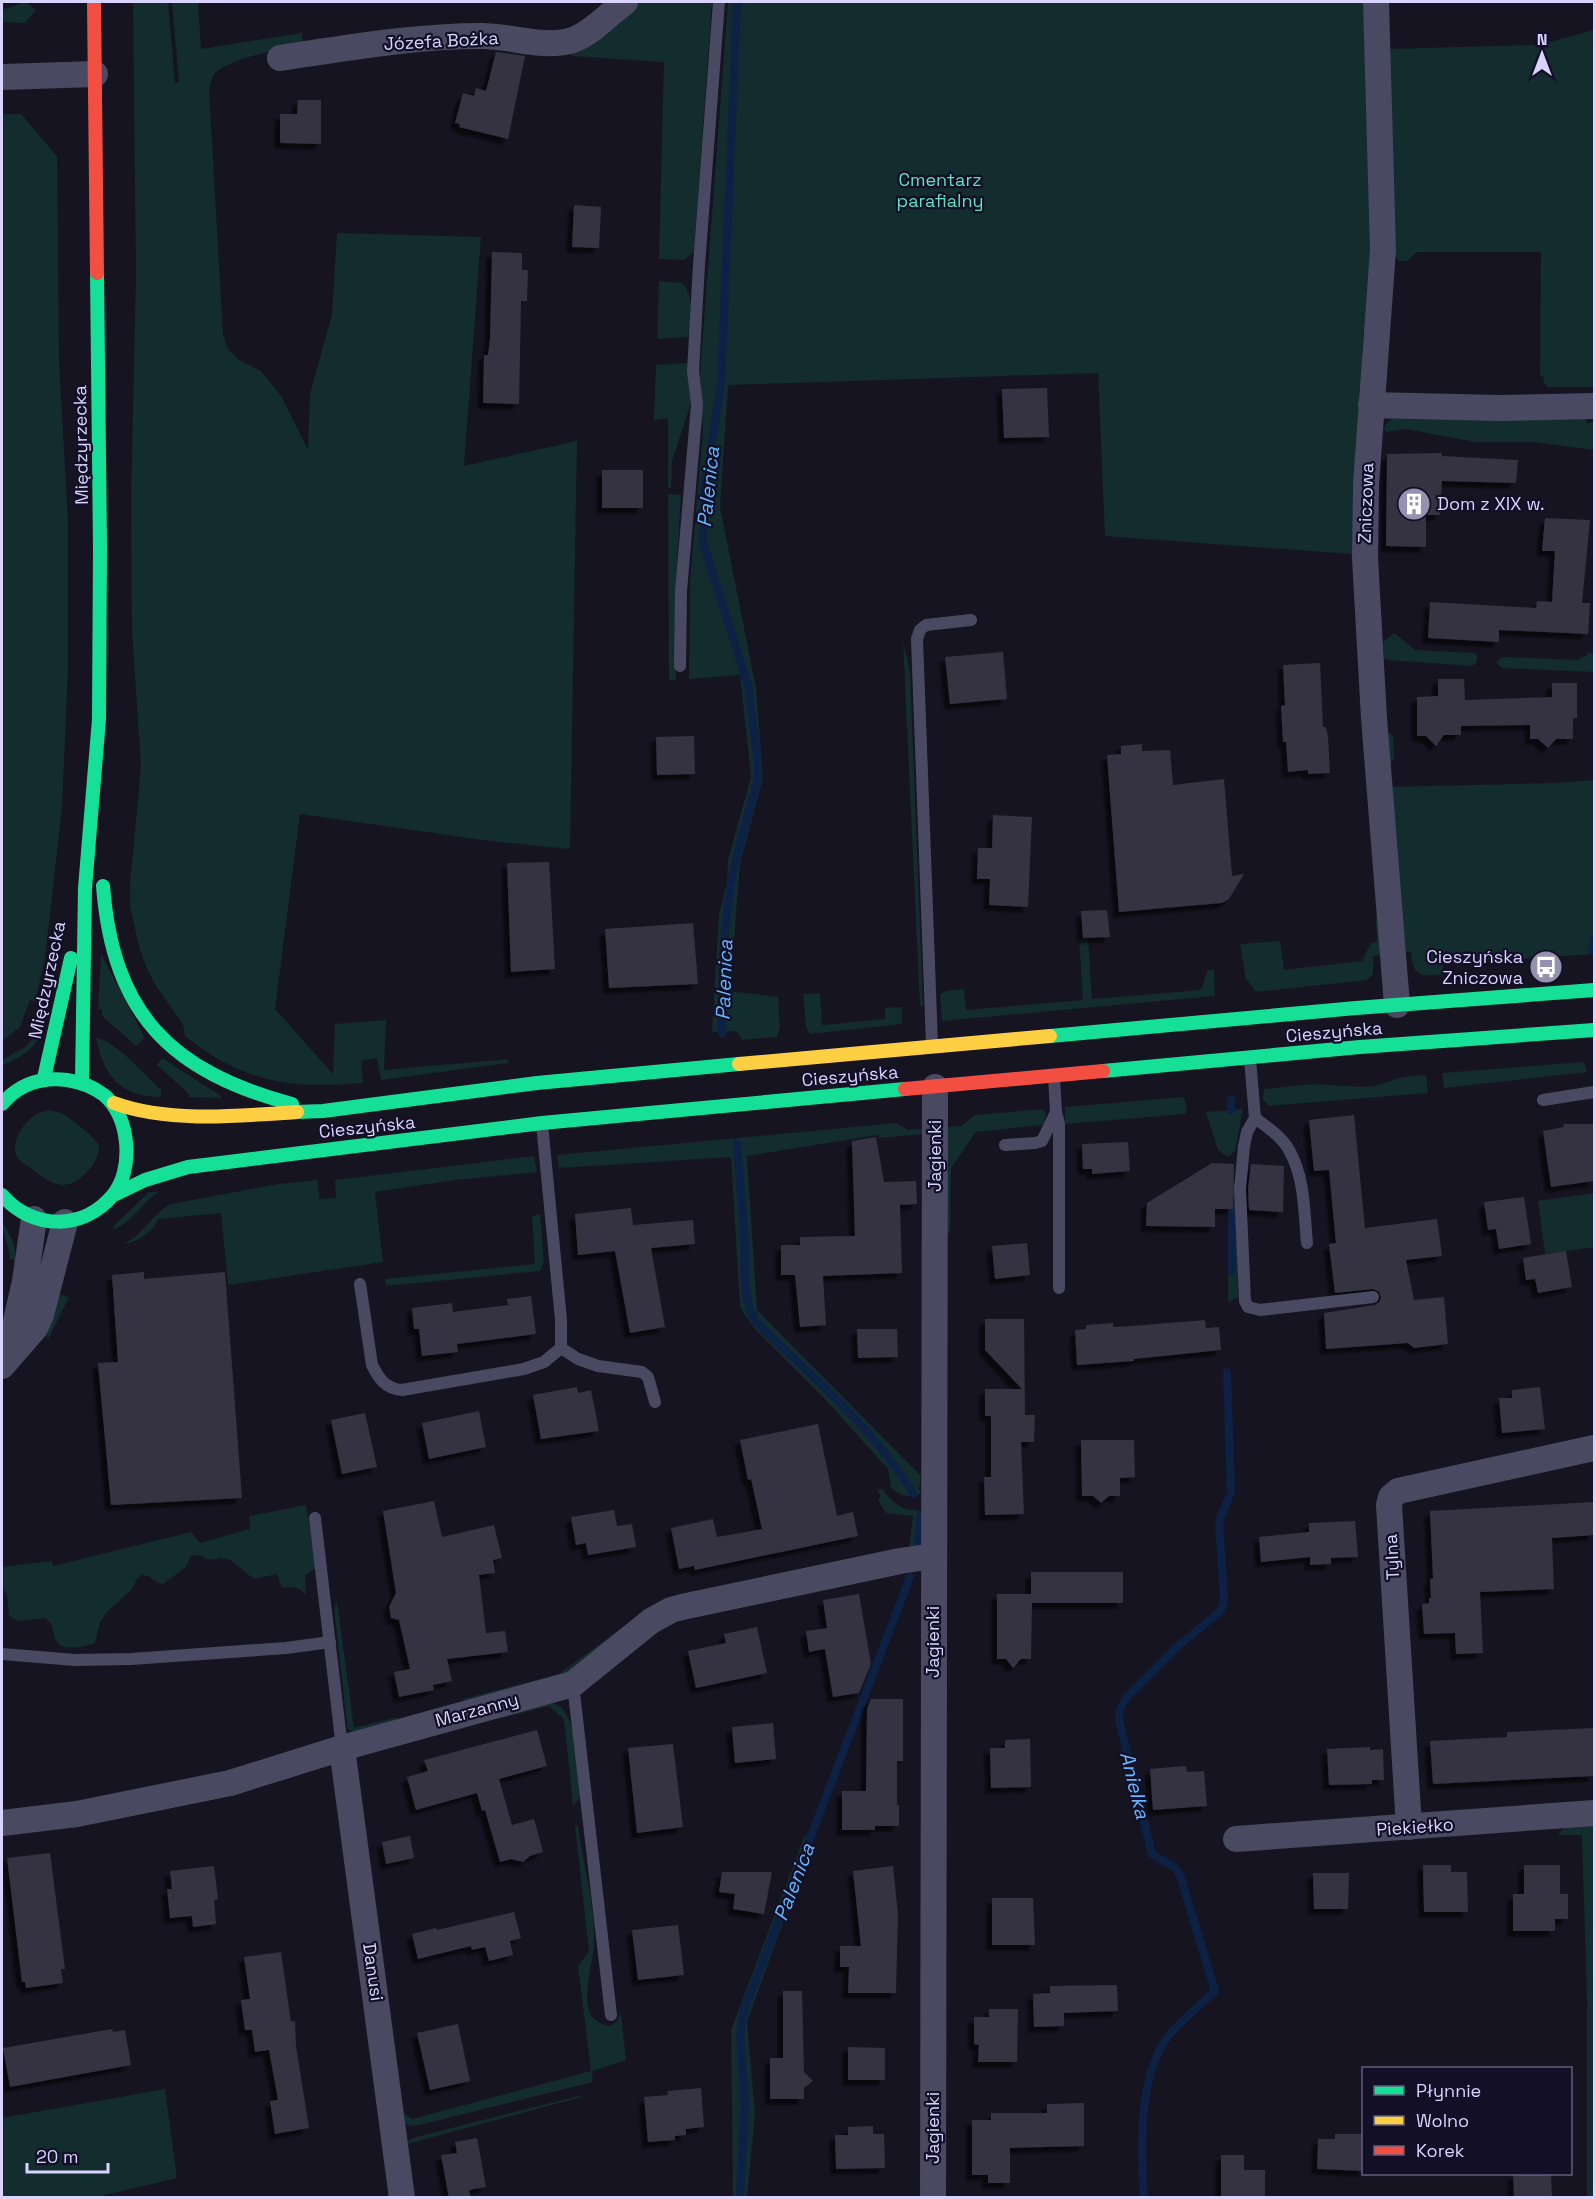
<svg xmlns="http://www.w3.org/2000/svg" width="1596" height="2199" viewBox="0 0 1596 2199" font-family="'Space Grotesk',sans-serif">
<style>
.green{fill:#132c2d}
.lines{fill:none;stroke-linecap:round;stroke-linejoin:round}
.stream{stroke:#0d2144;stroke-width:8}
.building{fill:#343243;filter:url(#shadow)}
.lane{stroke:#4a4962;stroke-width:12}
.street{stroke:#4a4962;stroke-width:26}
.fast{stroke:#16e098;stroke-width:14}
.slow{stroke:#ffcf43;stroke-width:14}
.jam{stroke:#f24e42;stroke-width:14}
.labels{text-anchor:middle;stroke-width:4.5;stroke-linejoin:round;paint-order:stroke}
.street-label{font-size:18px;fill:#d9d4ff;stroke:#130f26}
.park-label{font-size:18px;fill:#5fe0c0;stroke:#130f26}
.poi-label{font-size:18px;fill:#d9d4ff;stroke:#130f26;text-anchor:start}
.water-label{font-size:20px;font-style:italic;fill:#62b6ff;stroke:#130f26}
</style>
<defs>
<filter id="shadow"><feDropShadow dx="-5.5" dy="5.5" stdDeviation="1.5" flood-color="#0009"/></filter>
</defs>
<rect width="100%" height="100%" fill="#161421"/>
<path class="green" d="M26,2L36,10L25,23L2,22V6L5,9Z
M133,2H168L175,83L179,82L172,2H198L201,49L302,33L303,46C284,48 222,59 213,76C211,80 210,86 209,90L223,334L228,349L239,360L261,371L281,396L308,450L310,394L332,314L337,233L481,237L464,466L577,441L570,849L490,841L300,814L275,1009L333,1074L335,1024L386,1020L384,1070L509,1059L508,1063L381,1080L377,1058L361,1061L363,1083C291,1089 243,1083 185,1036L183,1024L154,983L146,966L139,947L130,905V885L141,766L132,630L131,501L136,274Z
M640,2H712L694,252L684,260L659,259L664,62L572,56L571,48L591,38Z
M728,2H1370V69L1365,75L1366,93L1371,96L1372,182L1368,328L1364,329L1363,337L1357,555L1352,560L1351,554L1105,536L1098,373L728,385L720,507L756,688L763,778L740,863L730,991L778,997L780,1027L777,1037L742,1040L737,1031L712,1032L719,915L727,882L728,860L751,777L740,675L689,679L690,581L703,431L700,373Z
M1594,30V387H1547L1544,383L1543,376H1540L1541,252H1417L1407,261H1399L1394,254L1396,241L1385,49L1538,45Z
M2,114H21L57,156L59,361L68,520V669L62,809L45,958L35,1002L30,1000L20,1027L2,1041Z
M659,281L682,283C693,293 695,325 687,337L657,339Z
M687,363L691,390L690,406L672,461L671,488H668V418L654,420L656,365Z
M1398,417L1586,418L1587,423L1594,422V450L1534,442H1476L1405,429L1386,432L1384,428C1387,421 1391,419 1398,417Z
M668,494L681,495L676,580V680L669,681Z
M1394,633L1415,650L1473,653L1477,655V662L1472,666L1389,660L1384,659L1383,642Z
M903,641L910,671L923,1006H920Z
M1588,653L1594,654V672L1501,668L1497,663L1498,660L1503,657L1577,660L1586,656Z
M1386,710L1387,732L1393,735L1394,759L1390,764L1389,787L1554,783L1594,780V954L1443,964V974C1420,977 1413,977 1411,952H1401L1386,788L1382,715Z
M1376,918H1381L1382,955L1373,956V974L1367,980L1256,992L1246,979L1240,944L1280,941L1284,970L1362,961L1371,943L1377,942Z
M1088,938L1092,999L1201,990L1208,970H1214L1215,996L942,1021L940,994L946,991L964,989L966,1010L1083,1000L1079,939Z
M101,954L145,1038L136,1046L102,1016V1009H98Z
M820,993L822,1025L885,1019V1008L902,1007V1024L810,1034L806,1027L803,994Z
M40,1031C37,1051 18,1057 2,1066V1060L25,1047Z
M96,1038C116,1041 146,1076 161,1090V1097C119,1097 104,1075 96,1038Z
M162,1058L221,1096V1098L189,1097L188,1093L157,1065Z
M1584,1062L1587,1072L1444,1088L1442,1073Z
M1426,1075L1428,1093L1268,1106L1263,1099L1264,1089L1312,1084L1364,1087L1375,1086L1403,1077Z
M1184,1097L1187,1110L1185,1114L1065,1124V1107Z
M1043,1109L1046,1115L1043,1125L976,1132L951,1168L950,1234L947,1232L946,1127L961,1126L975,1115Z
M1243,1109L1235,1151L1228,1157L1218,1150L1206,1112Z
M48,1110C52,1111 57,1111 61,1113C69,1117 97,1138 99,1146C100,1154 93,1166 88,1171C67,1193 54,1186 33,1170C27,1166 18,1161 16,1154C11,1141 24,1122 35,1115C38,1113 44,1112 48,1110Z
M896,1123L908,1130L923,1129V1134L879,1138L878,1135L747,1156L757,1310L921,1476L919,1490L922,1493C909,1498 902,1497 891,1488L888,1469L823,1397L756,1330L744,1314L740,1306L731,1157L560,1168V1173L557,1155Z
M534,1156L537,1172L455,1180L375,1192L383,1262L228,1285L221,1213L158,1219C153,1233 137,1242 123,1244C143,1236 152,1213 171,1204L278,1184L318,1180L319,1199L336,1198L335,1180Z
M1228,1180L1236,1186L1238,1297L1228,1302Z
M149,1192H158C142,1203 133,1222 114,1229L113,1227Z
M1594,1193V1247L1545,1254L1538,1201Z
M540,1214L544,1261L540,1271L386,1286L385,1279L535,1264L532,1216Z
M2,1220L14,1244L16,1260L10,1259C9,1245 2,1233 2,1220Z
M56,1294L69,1297L48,1339L45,1334Z
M877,1489H882C892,1501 900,1511 917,1510L919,1513L916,1545L911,1550L909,1548L913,1516L886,1513L878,1500L881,1497Z
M306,1505L316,1568L305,1575L306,1595C298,1586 293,1586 282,1588L277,1574L254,1579L230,1560L220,1558L210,1560L199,1555L191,1556L186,1567L163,1584L154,1581L149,1576L142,1575L137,1579L132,1589L107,1612L100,1622L95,1643C87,1646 65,1652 58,1643C51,1634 57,1628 45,1618L19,1621L9,1616L7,1595L2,1587V1567L52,1561L53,1566L191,1532L200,1543L250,1529L249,1516Z
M337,1601L354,1728L397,1717L399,1725L354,1732L349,1730L347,1725L334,1608Z
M627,1624L628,1628L585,1667L465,1707L463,1699L559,1674Z
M549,1703C579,1703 578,1773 580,1796L578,1801L573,1805L564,1719L549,1706L502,1718L503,1716Z
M1594,1820V2197H1587V2004L1582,1835H1558C1567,1822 1579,1822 1594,1820Z
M578,1825C583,1866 596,1904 594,1945C593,1965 581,1997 591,2015C596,2022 603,2025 611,2026L617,2021L621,2012L626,2060L592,2071L593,2082L419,2125L410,2126L404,2123L402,2112L412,2119L591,2071L578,1966L589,1951L575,1826Z
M805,1835L810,1847L747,2022L755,2114L747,2197H733L731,2030Z
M165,2089L177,2178L97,2197H2V2118Z
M579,2096L582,2097L407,2144L405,2142L416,2137Z"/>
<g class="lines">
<path class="stream" d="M1592,951L1594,939
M722,1034C721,978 723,918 735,863C742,834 751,806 758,777V763L748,686L703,542L704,492L721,385L737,2
M1231,1110V1099
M737,1144C739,1173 742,1202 744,1232C746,1262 740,1295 756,1322C808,1373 877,1431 913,1494
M1232,1199V1271
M918,1544L921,1514
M740,2198L745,2104L740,2033L744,2011L910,1577
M1144,2198C1141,2151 1138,2079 1166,2039C1175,2025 1202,2004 1215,1991L1180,1875L1175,1868L1152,1854L1119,1720L1120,1709L1126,1698L1178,1646L1217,1614L1223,1606L1224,1595L1219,1525L1221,1516L1231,1492L1227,1372"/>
</g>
<path class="building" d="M496,52L525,56L508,139L459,127L460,124L455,123L463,93L474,96L476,88L486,91Z
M298,100H321V144L280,143V114H297Z
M574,205L601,207L599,248L572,247Z
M492,252L522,253V270H528L527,301H521L519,404L483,403L484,355H488L490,339Z
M1047,388L1049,437L1004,438L1002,389Z
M1442,453V456L1518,460L1516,483L1442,481L1440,515H1426V547L1386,546L1387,454Z
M602,470H643V508H602Z
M1545,518L1590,520L1582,603H1590L1588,634L1499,630V642L1428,638L1430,602L1536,608L1537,601L1552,602L1555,551H1542Z
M1003,652L1007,699L950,704L945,657Z
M1320,663L1323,727H1326L1328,737L1330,773L1308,774V770L1288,772L1286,742H1283L1281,706L1285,705L1283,665Z
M1438,679H1464L1465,700L1552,697V683H1577V718H1573V739H1556L1548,748L1538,739H1530V725L1461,726V735H1444L1436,746L1426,736H1417V697L1438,696Z
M694,736L695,774L657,775L656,737Z
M1142,744V751L1170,750L1173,785L1224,779L1232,876L1244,874L1229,899L1222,903L1119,912L1107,755L1121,754V746Z
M993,815L1032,817L1028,907L989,905L990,879H977L978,848H992Z
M549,862L555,969L511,972L507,863Z
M1107,910L1110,937L1083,938L1081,911Z
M693,923L698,984L609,988L605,929Z
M1354,1115L1365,1228L1437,1219L1442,1256L1406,1260L1414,1300L1444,1297L1448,1344L1414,1348L1408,1343L1326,1349L1324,1313L1375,1305L1380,1301L1381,1297L1379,1292L1373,1289L1335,1293L1329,1244L1336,1243L1329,1170L1314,1171L1309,1120Z
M1563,1124H1594V1181L1551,1187L1543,1131L1564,1127Z
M876,1137L884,1182L916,1181L917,1204L900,1205L902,1273L823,1276L826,1325L800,1327L795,1275H781V1245H800V1237L855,1236L852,1141Z
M1128,1142L1130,1171L1092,1174V1169H1083L1082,1144Z
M1212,1163L1234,1164L1233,1209H1215V1227L1146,1226L1147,1203Z
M1251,1164L1284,1166L1283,1212L1249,1210L1248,1189Z
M1524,1197L1531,1244L1499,1249L1496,1229L1488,1230L1484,1202Z
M631,1208L633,1225L693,1220L695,1244L651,1248L665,1327L630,1333L615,1251L578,1255L575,1214Z
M1027,1243L1030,1275L995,1279L992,1246Z
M1566,1251L1572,1287L1538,1293L1535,1279L1526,1280L1523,1258Z
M144,1272V1279L225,1272L242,1498L111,1505L98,1363L118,1362L112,1275Z
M531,1296L536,1334L457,1344L458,1352L422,1356L419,1329H414L412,1308L452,1303L453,1312L508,1305L507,1299Z
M985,1319H1024L1025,1415H1035L1034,1442H1021L1024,1514L985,1515L984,1477H991V1416H985V1389H1022L985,1350Z
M1205,1320L1206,1328L1219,1327L1221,1350L1134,1359V1361L1077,1365L1075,1330L1086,1329V1325L1113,1323V1327L1131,1326Z
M857,1329H897L898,1357L858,1358Z
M577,1387L578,1393L591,1390L599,1431L541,1439L533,1395Z
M1540,1387L1545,1429L1502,1433L1499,1398H1512V1390Z
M479,1411L486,1447L429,1459L422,1423Z
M365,1413L377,1467L342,1474L331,1420Z
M818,1424L837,1516L853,1512L858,1536L695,1570L694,1566L679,1569L671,1528L713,1519L717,1537L762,1529L751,1479L748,1480L740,1440Z
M1081,1440H1134L1135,1477L1120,1478V1496H1109L1101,1503L1093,1496H1082Z
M434,1501L442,1537L494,1525L502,1558L493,1560L495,1573L479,1575L486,1633L505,1631L508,1652L447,1659L452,1681L433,1685L434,1690L399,1697L394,1672L410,1669L399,1620L391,1618L389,1607L396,1593L383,1511Z
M1594,1502V1535L1552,1538L1554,1589L1480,1592L1483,1653L1456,1654L1455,1633L1424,1634L1422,1604L1429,1603V1598H1431L1430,1579L1433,1578L1430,1511Z
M614,1510L617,1526L632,1524L636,1547L588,1555L586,1543L576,1545L571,1517Z
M1355,1521L1358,1557L1331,1558V1564L1310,1565V1557L1261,1562L1259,1537L1309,1532V1523Z
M1031,1572H1123V1603H1032L1031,1659H1021L1013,1668L1006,1659H997V1594H1031Z
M859,1594L871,1664L859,1693L833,1697L825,1649L809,1652L806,1631L827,1628L823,1600Z
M757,1627L767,1673L696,1688L688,1651L726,1643L724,1634Z
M871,1699H903V1761H897V1805H899V1826H875V1830H842V1791H866L867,1709Z
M773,1723L776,1759L735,1763L732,1727Z
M1594,1728V1776L1433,1784L1430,1741L1507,1737V1732Z
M537,1730L547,1766L499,1779L512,1825L534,1819L543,1852L530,1856L523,1862L511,1859L500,1862L485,1810L482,1811L477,1793L416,1810L407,1777L428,1771L424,1760Z
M1030,1739L1031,1787L991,1788L990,1748H1005V1740Z
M673,1744L683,1827L637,1833L628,1748Z
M1370,1747V1750L1383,1749L1384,1780H1372V1784L1329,1785L1327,1749Z
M1186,1766L1187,1772L1204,1771L1207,1806L1153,1810L1150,1769Z
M410,1836L414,1858L386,1864L382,1842Z
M50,1853L65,1969H61L63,1983L26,1988L25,1982H22L7,1858Z
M1423,1865H1451V1872H1467L1468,1912H1424Z
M1524,1865H1560V1894H1568V1919H1555V1931H1513V1894H1524Z
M214,1866L218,1899L214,1900L216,1924L193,1927L192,1916L170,1918L167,1889H172L170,1871Z
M893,1866L898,1915L896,1993H848L849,1967H840V1946H861L853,1871Z
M722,1872H772L764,1914L733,1909L735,1894L719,1892Z
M1313,1873H1349L1348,1909H1314Z
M992,1898H1033L1035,1945H992Z
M514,1912L521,1938L510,1941L513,1955L489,1961L485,1947L472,1950L471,1946L418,1959L412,1934L436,1928L437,1930Z
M678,1925L684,1975L638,1980L632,1930Z
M281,1952L291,2022L295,2021L296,2046L309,2128L275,2134L270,2101L278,2100L269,2050L255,2052L252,2030H245L241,2000L250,1999L244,1957Z
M1117,1985L1118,2011L1064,2013V2026L1034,2027L1033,1994L1050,1993V1986Z
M783,1991H802L804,2072L813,2081L804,2088V2099H770V2058H783Z
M989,2009H1018L1017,2062H978L979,2045L974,2044V2017H989Z
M458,2024L470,2081L430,2090L417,2033Z
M112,2029L113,2032L125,2030L131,2065L10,2087L3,2048Z
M848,2047L885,2048V2080H848Z
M701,2088L704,2127L686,2129V2135L675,2136V2140L648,2142L644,2097L668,2095L667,2091Z
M1084,2103V2146L1010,2148V2183H988V2175H972V2120H991V2113H1047V2104Z
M873,2126V2134H884L885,2168L836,2169L835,2135H848V2127Z
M1335,2134H1364V2171L1317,2169L1318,2139H1335Z
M477,2138L486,2187L469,2190L471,2198H449L441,2155L457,2153L455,2142Z
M1221,2155H1244V2170H1265V2198H1223L1221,2196Z
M1513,2174H1551L1552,2198H1514Z"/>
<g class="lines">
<path class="lane" d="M680,666L681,591L697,405L693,371L699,265L719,2
M932,1045L917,639L920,630L926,625L971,620
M1250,1059L1255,1118L1247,1132L1244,1146L1240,1189L1245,1301L1248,1307L1260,1310L1373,1297
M1054,1077L1056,1112L1059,1124V1288
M1543,1100L1594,1092
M1255,1118C1267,1127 1282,1137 1289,1150C1305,1178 1304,1212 1307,1243
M1005,1145L1035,1143L1042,1141L1056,1112
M360,1284L372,1365C379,1379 386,1389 402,1390L524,1369L544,1362L561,1348V1320L542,1124
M561,1348L578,1359L598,1366L642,1372L648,1377L655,1402
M315,1518L342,1748
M2,1654L75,1660L131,1659L286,1648L330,1642
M573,1684L611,2015"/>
<path class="street" d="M1376,2L1383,250L1366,485L1365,558L1374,718L1397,1005
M280,58C347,48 414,36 482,36C512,36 543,49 573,40C592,33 609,14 625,2
M2,77L95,74
M1371,405L1500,408L1594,406
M8,1356L25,1281L34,1219
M2,1366L35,1328L41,1315L65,1222
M342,1748L402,2198
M2,1823L77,1814L230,1783L342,1748L573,1684L651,1621L671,1610L682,1607L900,1561L933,1556
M1409,1827L1389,1505L1391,1497L1398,1491L1594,1448
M1236,1839L1594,1813
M933,2198L935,1087"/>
<path class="fast" d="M103,886C113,1014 170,1071 292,1104
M1050,1036L1356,1008L1594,990
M1103,1071L1360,1047L1594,1030
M44,1078L71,958
M82,1081L85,888L99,719L100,547L97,273
M2,1104C19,1084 41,1077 67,1080C81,1082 92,1086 104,1095C130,1116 134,1170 113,1195C83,1231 32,1230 2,1195
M297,1112L323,1111L537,1083L739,1064
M116,1194L145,1180L188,1167L542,1123L905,1089"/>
<path class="slow" d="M739,1064L1050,1036
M114,1103C168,1123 239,1116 297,1112"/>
<path class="jam" d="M94,2L97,273
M905,1089L1103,1071"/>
</g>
<defs>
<symbol id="building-disc" viewBox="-11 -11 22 22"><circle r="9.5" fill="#9591b1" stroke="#130f26"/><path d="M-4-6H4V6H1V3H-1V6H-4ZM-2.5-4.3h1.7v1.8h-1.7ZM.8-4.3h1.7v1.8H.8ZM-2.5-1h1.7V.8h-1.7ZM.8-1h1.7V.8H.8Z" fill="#fff"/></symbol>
<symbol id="bus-disc" viewBox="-11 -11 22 22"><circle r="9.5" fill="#9591b1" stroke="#130f26"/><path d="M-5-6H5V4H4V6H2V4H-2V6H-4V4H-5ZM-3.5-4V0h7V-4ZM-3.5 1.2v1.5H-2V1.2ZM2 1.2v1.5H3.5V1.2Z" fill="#fff"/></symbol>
</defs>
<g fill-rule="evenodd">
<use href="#building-disc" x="1395" y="485" width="38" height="38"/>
<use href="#bus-disc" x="1527" y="948" width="38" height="38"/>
</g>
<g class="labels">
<g class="street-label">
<text transform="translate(441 41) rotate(-3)" y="6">Józefa Bożka</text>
<text transform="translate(81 445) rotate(-91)" y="6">Międzyrzecka</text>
<text transform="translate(1366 503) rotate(-88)" y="6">Zniczowa</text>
<text transform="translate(47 980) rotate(-78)" y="6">Międzyrzecka</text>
<text transform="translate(1334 1032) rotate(-5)" y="6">Cieszyńska</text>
<text transform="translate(850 1076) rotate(-5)" y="6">Cieszyńska</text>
<text transform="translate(367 1127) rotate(-6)" y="6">Cieszyńska</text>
<text transform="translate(935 1156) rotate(-90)" y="6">Jagienki</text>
<text transform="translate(1392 1557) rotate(-93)" y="6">Tylna</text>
<text transform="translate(933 1642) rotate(-90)" y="6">Jagienki</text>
<text transform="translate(477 1710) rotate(-15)" y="6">Marzanny</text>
<text transform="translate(1415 1827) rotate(-4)" y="6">Piekiełko</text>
<text transform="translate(373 1972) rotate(82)" y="6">Danusi</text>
<text transform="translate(933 2128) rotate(-90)" y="6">Jagienki</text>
</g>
<g class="park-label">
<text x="940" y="186">Cmentarz<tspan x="940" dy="21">parafialny</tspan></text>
</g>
<g class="poi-label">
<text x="1437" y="510">Dom z XIX w.</text>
<text x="1523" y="963" text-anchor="end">Cieszyńska<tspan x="1523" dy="21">Zniczowa</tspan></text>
</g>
<g class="water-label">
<text transform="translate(708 487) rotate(-84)" y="7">Palenica</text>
<text transform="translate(724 980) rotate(-88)" y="7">Palenica</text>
<text transform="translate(1135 1785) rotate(76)" y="7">Anielka</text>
<text transform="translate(794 1882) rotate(-69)" y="7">Palenica</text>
</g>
</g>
<rect width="1596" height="2199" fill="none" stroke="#d9d4ff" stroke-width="6"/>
<rect x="1362" y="2067" width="210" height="108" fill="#130f26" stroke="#625e7d" stroke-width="1.5"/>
<rect x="1374" y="2086" width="30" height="9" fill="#16e098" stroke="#625e7d" stroke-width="1.5"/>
<text x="1416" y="2097" font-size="18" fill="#d9d4ff">Płynnie</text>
<rect x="1374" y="2116" width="30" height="9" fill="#ffcf43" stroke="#625e7d" stroke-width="1.5"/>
<text x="1416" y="2127" font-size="18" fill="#d9d4ff">Wolno</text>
<rect x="1374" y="2146" width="30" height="9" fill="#f24e42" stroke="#625e7d" stroke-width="1.5"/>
<text x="1416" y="2157" font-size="18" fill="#d9d4ff">Korek</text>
<g transform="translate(1542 54)" stroke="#130f26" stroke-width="4.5" paint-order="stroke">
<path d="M0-4.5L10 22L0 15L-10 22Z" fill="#d9d4ff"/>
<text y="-9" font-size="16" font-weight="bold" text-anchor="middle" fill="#d9d4ff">N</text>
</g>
<path d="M27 2163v9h81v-9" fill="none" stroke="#d9d4ff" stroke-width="3"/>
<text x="36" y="2163" font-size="18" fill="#d9d4ff" stroke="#130f26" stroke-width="4.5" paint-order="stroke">20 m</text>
</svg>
